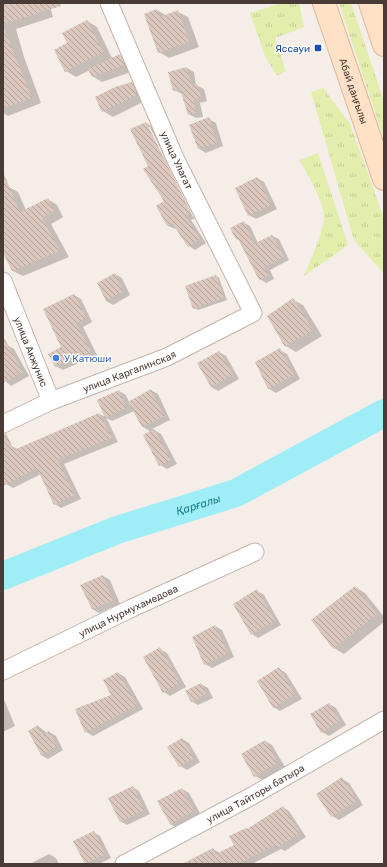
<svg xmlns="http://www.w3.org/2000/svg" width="387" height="867" viewBox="0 0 387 867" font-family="Rubik,sans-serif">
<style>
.grass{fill:url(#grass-tufts)}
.shadow{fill:#0003;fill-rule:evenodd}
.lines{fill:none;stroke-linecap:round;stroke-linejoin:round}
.river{stroke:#9eedf7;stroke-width:28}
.building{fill:url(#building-back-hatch)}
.minor-casing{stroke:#c5b4ac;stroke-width:19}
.secondary-casing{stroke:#e0b797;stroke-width:24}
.minor{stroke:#fff;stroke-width:17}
.secondary{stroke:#ffe1c7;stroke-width:22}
.transit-dot{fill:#1a4fb4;stroke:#fff;stroke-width:1.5}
.shop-dot{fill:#3f7fe0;stroke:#fff;stroke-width:1.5}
.labels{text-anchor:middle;stroke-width:3;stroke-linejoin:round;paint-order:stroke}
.transit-label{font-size:10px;fill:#164399;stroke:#fff;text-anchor:end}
.street-label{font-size:10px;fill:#493b35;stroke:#fff}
.shop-label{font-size:10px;fill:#366cbe;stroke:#fff;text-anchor:start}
.water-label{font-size:11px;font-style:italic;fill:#1e7e8c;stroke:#fff}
</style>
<defs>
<pattern id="grass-tufts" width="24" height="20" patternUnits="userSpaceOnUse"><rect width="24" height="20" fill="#e3edac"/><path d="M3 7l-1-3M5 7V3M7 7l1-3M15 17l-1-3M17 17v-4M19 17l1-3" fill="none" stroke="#c4cc95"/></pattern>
<pattern id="building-back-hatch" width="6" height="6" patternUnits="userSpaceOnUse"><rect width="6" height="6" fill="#dbc7be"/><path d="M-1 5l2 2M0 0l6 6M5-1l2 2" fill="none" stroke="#b4a39b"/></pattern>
</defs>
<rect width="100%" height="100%" fill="#f5ede7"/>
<path class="grass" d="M282,3H299L304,27L275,38L286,71L277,76L265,56L250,13Z
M339,3H351L384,101V139Z
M323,88L350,124L384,218V274L354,240L311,92Z
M318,153L348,245L304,276C310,260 324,233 324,217C323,200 308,174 299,160Z"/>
<path class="shadow" d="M3,3H49L53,17L16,29L24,57L41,103L8,116L3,113Z
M157,10L167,16L178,12L188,17L199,47L169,58L159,52Z
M87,21L97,27L112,58L120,55L130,61L134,71L102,82L92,76L90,70L76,77L66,71Z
M187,68L194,72L196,85L204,89L207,101L200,103L203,117L196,118L189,114L182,94L174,90Z
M132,83L142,89L147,100L113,117L103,111Z
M209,119L216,123L223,146L206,153L199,149Z
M146,123L153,127L198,217L191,220L206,243L195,250L189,246L177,228L175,229L168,226L165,202L149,166ZM148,127H150L194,217H193Z
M257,178L264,182L277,209L256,219L249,215Z
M9,187L18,192L26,210L48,199L57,205L63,217L51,224L69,257L23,276L13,271L3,250V190Z
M244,223L250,226L258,243L272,236L279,239L289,260L270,270L274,279L266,283L260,279L240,241L235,238Z
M115,274L122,278L130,295L113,305L106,301Z
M216,276L219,278L227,300L198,310L194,308Z
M74,295L81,299L92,322L83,327L97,355L63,370L56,366Z
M293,300L303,305L322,336L296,352L286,346Z
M7,345L14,349L29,376L11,386L3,379V348Z
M280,350L287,354L300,379L276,393L269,389Z
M219,352L226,356L239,379L218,391L211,387Z
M151,390L158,394L170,420L152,429L161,434L177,464L167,469L160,465L151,432L143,427L134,411L112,421L105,417L119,391L126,395L129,402Z
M99,414L106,417L118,442L64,464L81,499L61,508L55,504L41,474L13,488L6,484L3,478V450L11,446L18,449Z
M103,576L110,580L120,604L99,613L92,609Z
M355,587L365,593L384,617V622L344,654L334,648Z
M257,591L264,595L281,625L258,638L252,634Z
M215,626L222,630L234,657L212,668L205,664Z
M160,649L167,653L186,687L170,696L164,692Z
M279,669L286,673L302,699L280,711L273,707Z
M118,673L125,677L143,709L93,736L86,732L113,696Z
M201,684L208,688L213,698L198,705L191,701Z
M3,697L15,726L3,732Z
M329,704L336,708L346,725L329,736L322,732Z
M38,726L47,733L49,732L56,736L63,750L48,759L41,755Z
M182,739L189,743L200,762L187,770L180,766Z
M265,741L272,745L285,767L262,780L255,776Z
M342,779L349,783L363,805L339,820L332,816Z
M132,787L139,791L150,814L127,825L120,821Z
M182,789L189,793L201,815L177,828L170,824Z
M283,807L289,811L306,837L285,851L281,849L252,864H185L213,849L220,853L235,846L248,830Z
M93,832L100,836L111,858L99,864H86Z
M49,854L56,858L59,864H30Z"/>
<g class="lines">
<path class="river" id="s1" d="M3,576L117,530L236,493L384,413"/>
</g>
<path class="building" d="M3,3H60L61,6L3,24Z
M157,9L160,17L178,10L189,42L158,53L144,14Z
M87,20L103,52L65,72L54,50L67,43L62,33Z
M3,25L32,98L3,108Z
M120,54L125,65L92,77L88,69Z
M187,67L191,85L197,84L201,97L194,100L196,113L188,115L180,89L173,91L168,72Z
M132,82L137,95L102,112L95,97L115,87Z
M209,117L217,143L198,149L189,125Z
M146,122L191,213L185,216L200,239L188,247L172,223L167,226L156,206L164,201L143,169L148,166L130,129Z
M3,172L20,212L48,198L54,211L42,218L60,251L12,271L3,253Z
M257,177L271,205L248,216L235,188Z
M244,221L254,244L272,235L284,257L264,267L268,276L259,280L237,237L235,238L230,228Z
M115,273L123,291L106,301L97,283Z
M216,275L224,298L193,309L185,286Z
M74,294L86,318L76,323L91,351L55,367L48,354L61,347L43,309Z
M293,298L313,330L285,347L267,316Z
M3,336L23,372L3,383Z
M280,348L294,375L268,389L255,362Z
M219,351L233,375L211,387L197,363Z
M151,389L164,416L142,427L128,402Z
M119,390L126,408L105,418L97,400Z
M99,413L112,438L58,460L74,495L54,505L37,468L3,486V434L6,433L14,450Z
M154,429L171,460L159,466L143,435Z
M103,575L113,601L92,609L80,585Z
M355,586L377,614L333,649L311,620Z
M257,589L275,621L251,635L233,604Z
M215,625L228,653L204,665L192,637Z
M160,647L180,683L163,693L143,657Z
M279,667L295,695L273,708L257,681Z
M118,672L137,705L85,733L75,709L111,695L103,680Z
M201,683L206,694L191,702L185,691Z
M329,703L340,721L321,733L310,714Z
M38,725L43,734L49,731L57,746L41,755L28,731Z
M182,738L194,758L179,767L167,747Z
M265,740L278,763L254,777L241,754Z
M342,777L357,801L331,817L316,794Z
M133,786L144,810L120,822L108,798Z
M182,788L194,811L170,824L157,801Z
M283,806L300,833L277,848L275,845L238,864H182L213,848L216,854L234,845L229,836L246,828L247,829Z
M94,831L105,854L85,864L73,841Z"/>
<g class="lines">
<defs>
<g id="minor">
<path id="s2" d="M3,281L51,401"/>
<path id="s3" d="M3,424L51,401L167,357L253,313L175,158L109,3"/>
<path id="s4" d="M3,671L132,608L255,552"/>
<path id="s5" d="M124,864L252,796L384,720"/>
</g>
<g id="secondary">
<path id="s6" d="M324,3L384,179"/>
<path d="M370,3L384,45"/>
</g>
</defs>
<use href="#minor" class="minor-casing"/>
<use href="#secondary" class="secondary-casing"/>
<use href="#minor" class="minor"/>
<use href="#secondary" class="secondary"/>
</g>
<rect class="transit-dot" x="314" y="44" width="8" height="8" rx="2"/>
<circle class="shop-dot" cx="56" cy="358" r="4"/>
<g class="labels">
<g class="transit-label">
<text x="310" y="52">Яссауи</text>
</g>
<g class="street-label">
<text dy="4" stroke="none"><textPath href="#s6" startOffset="93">Абай даңғылы</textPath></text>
<text transform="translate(177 160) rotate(65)" y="4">улица Улагат</text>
<text dy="4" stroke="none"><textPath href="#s2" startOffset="76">улица Акжунис</textPath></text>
<text dy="4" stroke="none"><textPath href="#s3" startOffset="137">улица Каргалинская</textPath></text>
<text dy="4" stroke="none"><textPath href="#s4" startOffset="139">улица Нурмухамедова</textPath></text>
<text dy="4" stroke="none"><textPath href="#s5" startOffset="149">улица Тайторы батыра</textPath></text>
</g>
<g class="shop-label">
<text x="64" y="362">У Катюши</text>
</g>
<g class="water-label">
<text dy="4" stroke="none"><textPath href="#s1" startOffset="208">Қарғалы</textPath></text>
</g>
</g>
<rect width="387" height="867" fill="none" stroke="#493b35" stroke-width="8"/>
</svg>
